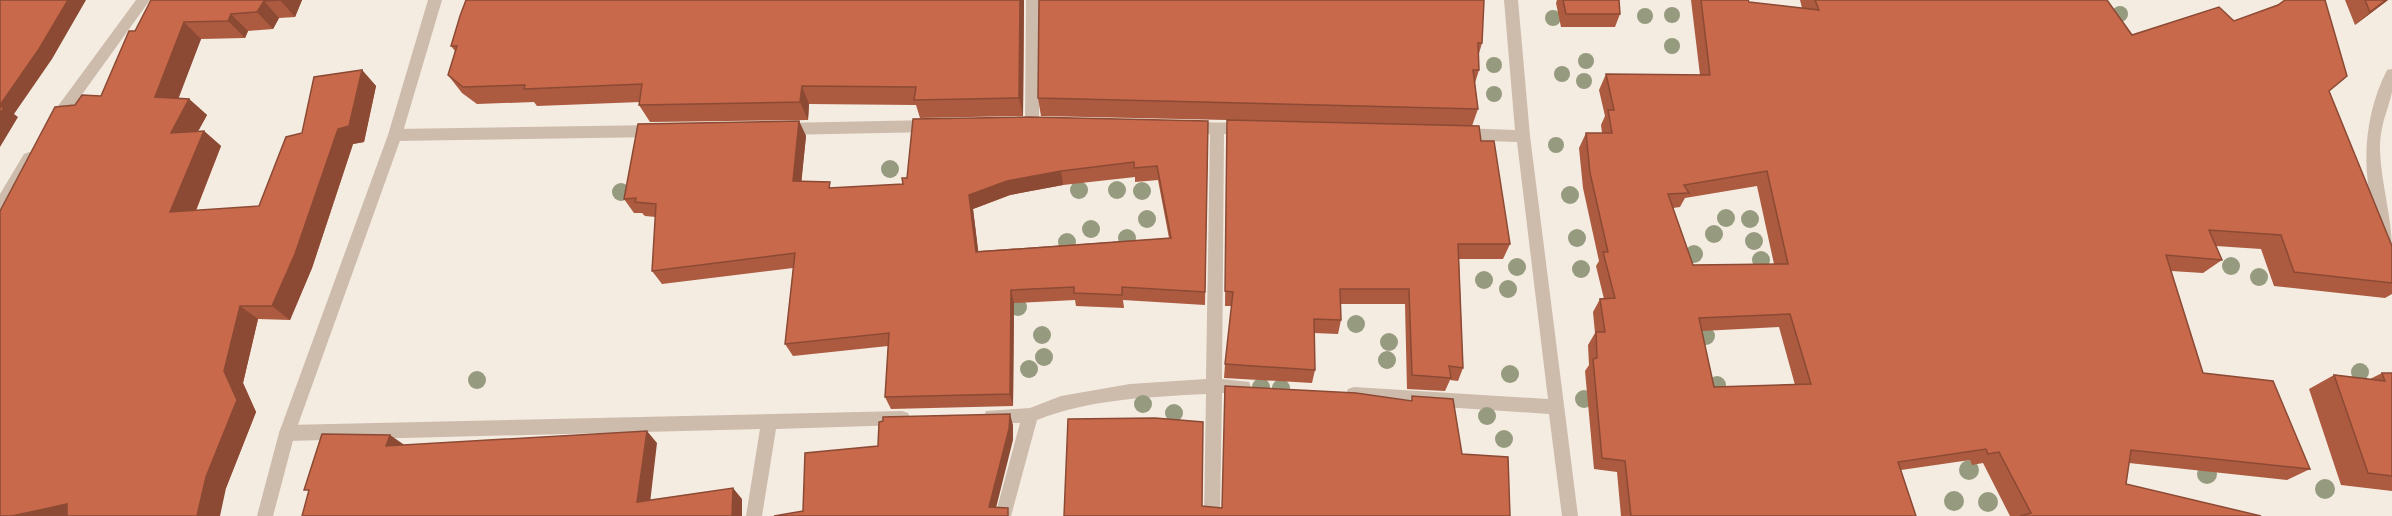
<svg xmlns="http://www.w3.org/2000/svg" width="2392" height="516" viewBox="0 0 2392 516" font-family="Barlow,sans-serif">
<style>
.lines{fill:none;stroke-linecap:round;stroke-linejoin:round}
.minor{fill:#cdbbac;fill-rule:evenodd}
.tertiary{fill:#cdbbac;fill-rule:evenodd}
.tree{fill:#969b7f}
.wall{fill:#ac5a40;fill-rule:evenodd}
.shaded-wall{fill:#8c4a34}
.building{fill:#c8694b;stroke:#8c4a34;stroke-width:1.5;fill-rule:evenodd}
</style>
<rect width="100%" height="100%" fill="#f4ebe1"/>
<g class="lines">
<path class="minor" d="M136,0H150L60,125H50L48,121L50,117Z
M1026,0H1040L1039,124L1032,130L1025,124Z
M1504,0H1518L1530,136L1578,516H1562L1549,414L1354,401L1348,399L1346,394L1348,389L1354,387L1548,399L1517,142L1460,140L1453,134L1460,128L1515,130Z
M2392,69C2392,76 2392,85 2392,92C2387,114 2380,124 2380,150C2381,184 2392,216 2392,250L2387,249C2360,192 2359,125 2387,70Z
M932,120L939,126L932,132L782,135L775,129L782,123Z
M1187,122L1247,123L1254,129L1247,135L1224,134L1222,379L1249,382L1251,387L1249,392L1222,393L1220,516H1204L1206,394C1149,397 1090,399 1037,420L1011,516H995L1020,423H992L986,421L984,416L986,411L1030,408L1061,396L1130,384L1206,379L1210,134L1182,132L1180,128Z
M656,125L663,131L656,137L395,141L388,135L395,129Z
M29,152L34,154L36,158L5,211L0,213V194L24,154Z
M902,411L908,413L910,418L908,423L902,425L776,429L762,516H746L760,429L287,441L281,438L279,433L281,428L287,425Z"/>
<path class="tertiary" d="M428,0H442L402,135L295,433L273,516H257L279,433L388,135Z"/>
</g>
<g class="tree">
<circle cx="2120" cy="14" r="8"/>
<circle cx="1672" cy="15" r="8"/>
<circle cx="1645" cy="16" r="8"/>
<circle cx="1553" cy="18" r="8"/>
<circle cx="1672" cy="46" r="8"/>
<circle cx="1586" cy="61" r="8"/>
<circle cx="1494" cy="65" r="8"/>
<circle cx="1562" cy="74" r="8"/>
<circle cx="1584" cy="81" r="8"/>
<circle cx="1494" cy="94" r="8"/>
<circle cx="1556" cy="145" r="8"/>
<circle cx="890" cy="169" r="9"/>
<circle cx="1079" cy="190" r="9"/>
<circle cx="1117" cy="190" r="9"/>
<circle cx="1142" cy="191" r="9"/>
<circle cx="621" cy="192" r="9"/>
<circle cx="1570" cy="195" r="9"/>
<circle cx="1726" cy="218" r="9"/>
<circle cx="1147" cy="219" r="9"/>
<circle cx="1750" cy="219" r="9"/>
<circle cx="1091" cy="229" r="9"/>
<circle cx="1714" cy="234" r="9"/>
<circle cx="1127" cy="238" r="9"/>
<circle cx="1577" cy="238" r="9"/>
<circle cx="1754" cy="241" r="9"/>
<circle cx="1067" cy="242" r="9"/>
<circle cx="1694" cy="254" r="9"/>
<circle cx="1761" cy="260" r="9"/>
<circle cx="2231" cy="266" r="9"/>
<circle cx="1517" cy="267" r="9"/>
<circle cx="1581" cy="269" r="9"/>
<circle cx="2259" cy="277" r="9"/>
<circle cx="1484" cy="280" r="9"/>
<circle cx="1508" cy="289" r="9"/>
<circle cx="1018" cy="307" r="9"/>
<circle cx="1356" cy="324" r="9"/>
<circle cx="1042" cy="335" r="9"/>
<circle cx="1706" cy="336" r="9"/>
<circle cx="1389" cy="342" r="9"/>
<circle cx="1044" cy="357" r="9"/>
<circle cx="1387" cy="360" r="9"/>
<circle cx="1029" cy="369" r="9"/>
<circle cx="2360" cy="372" r="9"/>
<circle cx="1510" cy="374" r="9"/>
<circle cx="477" cy="380" r="9"/>
<circle cx="1717" cy="385" r="9"/>
<circle cx="1261" cy="387" r="9"/>
<circle cx="1281" cy="388" r="9"/>
<circle cx="1584" cy="399" r="9"/>
<circle cx="1143" cy="404" r="9"/>
<circle cx="1174" cy="413" r="9"/>
<circle cx="1487" cy="416" r="9"/>
<circle cx="1504" cy="439" r="9"/>
<circle cx="1969" cy="470" r="10"/>
<circle cx="2207" cy="474" r="10"/>
<circle cx="2325" cy="489" r="10"/>
<circle cx="1954" cy="501" r="10"/>
<circle cx="1988" cy="502" r="10"/>
</g>
<path class="wall" d="M151,0H302L295,17L279,18L273,29L248,31L245,38L201,39L178,98L189,99L207,115L198,131H204L221,146L196,211L259,206L302,133L362,70L376,86L364,142L353,144L312,268L290,320L258,319L243,383L256,412L226,488L75,105L101,96Z
M466,0H1024L1023,116L920,118L916,105L809,104L808,120L650,122L639,105L640,102L537,106L534,102L477,104L462,93L448,75L455,51L451,46Z
M1039,0L1482,43L1478,57L1479,70L1475,83L1478,109L1472,126L1481,141L1510,244L1503,259H1459L1463,368L1458,381L1450,380L1445,391L1407,389L1405,304H1340L1341,320L1338,334L1314,333L1315,370L1312,383L1224,378L1225,364L1232,306H1225L1227,120L1041,116L1038,98Z
M1557,0H1619L1620,14L1615,27H1561L1556,3Z
M1691,0H1748L1749,2L1802,8L1800,0H2082L2132,35L2234,21L2329,91L2392,246V294L2385,298L2274,286L2261,249L2216,246L2222,260L2203,273L2171,271L2203,373L2310,469L2287,480L2129,463L2126,484L2261,516H2010L1983,463L1972,465L1970,460L1901,470L1916,516H1621L1617,472L1594,469L1585,371L1589,365L1588,345L1595,333L1593,312L1600,299H1604L1596,266L1599,261L1583,188L1579,148L1586,133H1602L1601,125L1605,116L1599,90L1606,74L1700,75ZM1757,186L1774,264L1693,265L1673,208L1680,207L1685,198ZM1779,327L1795,385L1714,387L1702,331Z
M2345,0H2388L2355,25Z
M799,121L806,136L801,182L832,188L903,184L907,178L1208,121L1205,305L1123,300L1124,308L1076,306L1075,300L1014,303L1013,406L891,409L885,397L888,346L793,356L785,344L793,268L662,284L652,271L656,217L645,216L642,213H634L624,199ZM1135,177V182L1158,180L1169,238L978,251L973,209L1010,195L1063,185Z
M2382,373H2392V491L2341,485L2309,389L2334,375L2370,379Z"/>
<path class="shaded-wall" d="M68,0H86L52,59L14,114L18,117L0,147V105Z
M280,0H302L295,17Z
M1020,0H1024L1023,116L1019,98Z
M2386,0H2388L2355,25L2370,12Z
M264,1L279,18L273,29L257,12Z
M231,14L248,31L245,38L228,21Z
M184,22L201,39L173,113L155,97Z
M362,70L376,86L364,142L353,144L312,268L290,320L272,306L338,129Z
M802,86L809,104L808,120L800,102Z
M189,99L207,115L189,148L171,133Z
M799,121L806,136L800,196L793,181Z
M204,131L221,146L189,227L170,212Z
M1061,171L1063,185L1010,195L973,209L980,265L976,252L969,195L1007,181Z
M1011,290L1014,303L1013,406L1010,394Z
M240,306L258,319L243,383L256,412L226,488L220,516H197L224,371Z
M1010,414L1013,425V440L994,516L989,507Z
M647,431L657,443L649,512L637,502Z
M390,435L406,446H386Z
M733,488L742,499V516H732Z
M67,504L83,516H12Z"/>
<path class="building" d="M0,0H68L39,49L0,105Z
M151,0H280L264,1L257,12L231,14L228,21L184,22L155,97L189,99L171,133L204,131L170,212L259,206L286,137L302,133L314,77L362,70L349,126L338,129L295,254L272,306H240L224,371L237,400L206,477L197,516H67V504L12,516H0V211L55,107L75,105L82,95L101,96L129,31H135Z
M466,0H1020L1019,98L914,100L916,87L802,86L800,102L639,105L642,84L524,89L525,85L463,87L448,75L457,46H451L460,16Z
M1039,0H1484L1482,43H1478L1479,70H1473L1478,109L1038,98Z
M1563,0H1619L1620,14H1566Z
M1701,0H1748L1749,2L1819,10L1815,0H2107L2132,35L2219,7L2234,21L2278,5L2285,0H2325L2347,76L2329,91L2392,246V283L2294,272L2281,235L2209,230L2222,260L2166,255L2203,373L2273,381L2310,469L2131,450L2126,484L2261,516H2020L2031,513L1999,452L1988,454L1986,449L1898,462L1916,516H1631L1625,461L1602,458L1593,359L1597,358L1596,332H1605L1600,299L1615,298L1603,252H1608L1590,173L1586,133H1612L1608,110H1614L1606,74L1710,75ZM1767,171L1788,264L1693,265L1668,194L1689,193L1684,185ZM1790,314L1811,384L1714,387L1699,318Z
M2365,0H2386L2370,12Z
M0,107H4L0,114Z
M1029,117L1208,121L1205,292L1122,287V295L1074,293V287L1011,290L1010,394L885,397L889,333L785,344L795,253L652,271L656,204L635,202L636,198L624,199L638,124L799,121L793,181L830,182L829,188L903,184L902,178H907L913,119ZM1134,162V168L1157,166L1171,238L976,252L969,195L1007,181L1061,171Z
M1227,120L1479,126L1481,141H1494L1510,244H1458L1463,368L1449,366L1451,378L1412,375L1409,289H1340L1341,320L1314,319L1315,370L1225,364L1233,292L1225,291Z
M2382,373H2392V476L2368,473L2334,375L2385,381Z
M1225,386L1356,393L1412,401V396L1453,399L1462,454L1508,457L1510,516H1064L1068,419L1155,418L1203,422L1202,506L1222,508Z
M1010,414L1009,429L989,507L1008,508V516H774L803,511L805,453L878,446L879,422L883,421V417Z
M647,431L637,502L733,488L732,516H302L309,490H304L322,434L390,435L386,446Z"/>
</svg>
